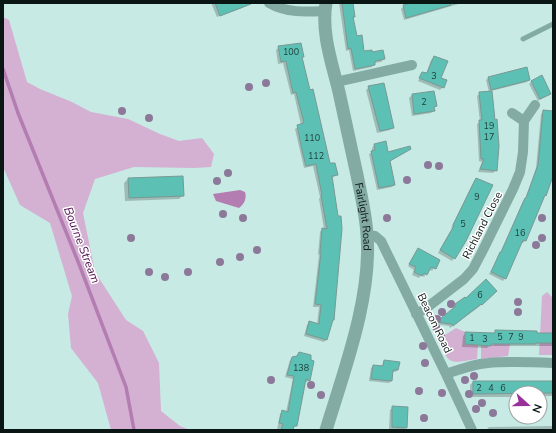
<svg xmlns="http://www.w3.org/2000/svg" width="556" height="433" viewBox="0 0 556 433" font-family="'Nunito Sans',sans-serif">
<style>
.green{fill:#d4b0d2}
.water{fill:#b37db1}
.shadow{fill:#0003}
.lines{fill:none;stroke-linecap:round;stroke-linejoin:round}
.stream{stroke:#b37db1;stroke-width:3.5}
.building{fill:#5cc0b4;stroke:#799994}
.service{stroke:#83aba4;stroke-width:5}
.minor{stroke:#83aba4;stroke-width:10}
.tertiary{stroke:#83aba4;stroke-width:13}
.tree{fill:#8c7899}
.labels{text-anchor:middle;stroke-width:3;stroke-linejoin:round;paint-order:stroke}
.number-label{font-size:9px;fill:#1e403c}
.street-label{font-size:11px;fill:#091614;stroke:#fff}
.water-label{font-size:12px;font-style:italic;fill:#4e0a4e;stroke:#fff}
</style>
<rect width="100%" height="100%" fill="#c7eae4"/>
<path class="green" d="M3,17L9,20L27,82L40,89L72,102L91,112L128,119L160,134L179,141L202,138L214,154L211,167L194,168L134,167L95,179L83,213L95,272L126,320L143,331L159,363L161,411L180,426L190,430H111L98,383L71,348L68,314L72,296L50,223L20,205L3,167Z
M547,292L553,298V333L547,343H553V355H539L542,296Z
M456,328L465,332V344L478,345L477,359C447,364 449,365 437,336L445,335Z
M495,344H510L508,356L481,359V345L491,346Z"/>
<path class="water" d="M240,190L245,192C247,199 244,204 239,208L216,201L213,194Z"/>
<path class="shadow" d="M211,3H244V6L242,8L217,17Z
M339,3H352V17L356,37L364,53L372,54L384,59L381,62L374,63L372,67L353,71L349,50L346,51Z
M415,3H462L404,20L401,9L404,6Z
M279,47L303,57L301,58L329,165L337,175L332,178L327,339L324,342L304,336L307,325L310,322L317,324L319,307H313L319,255H318L320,232L322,229H324L319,199L320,197L313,166L304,168L295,129L301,125L294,94L291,95L283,63L278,64L276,50Z
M434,57L443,87L440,90L418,81L422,73L426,74L431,60Z
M488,78L529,79L527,82L491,91L496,170L493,173L478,172L482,162L479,161L477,124L480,122L477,96L480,93L489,92L486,80Z
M531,82L550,94L538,101L529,84Z
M369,87L393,128L390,130L377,133L366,90Z
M433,92L436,106L433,108L434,111L431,113L412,116L409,98L412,95Z
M544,111L553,112V173L546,195L543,198L525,241L523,243L520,242L505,278L503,281L489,274L500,254L523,201L525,199L536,168L541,114Z
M374,145L387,153L410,148L389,162L394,185L392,187L377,190L369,154L372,152V148Z
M128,179L183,195L179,199L125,201L124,183Z
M476,179L465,240L452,261L438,253L452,228H451L474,181Z
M418,249L439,260L432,271L429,269L424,277L421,275L419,278L412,275L414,270L408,266Z
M496,291L479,307L450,328L449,326L435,324L454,309L453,307L465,299Z
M496,331L553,334V346H489L487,348L462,347L463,336L466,333L493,334Z
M299,353L309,380L307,382H305L296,426L292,428V430H277L280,414L282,411L286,412L293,379L285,377L290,360L292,358L296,357Z
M384,361L398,370L395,372H392L391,381L389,383L369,381L371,368L373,366L381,367Z
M473,382L553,383V396H540V393H516V397H470V385Z
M393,407L406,427L403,430L389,429L390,410Z
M553,426V430H486L489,427Z"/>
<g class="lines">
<path class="stream" d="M3,69L18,113L79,264L126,387L134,430"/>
</g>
<path class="building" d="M215,3H251V4L220,16Z
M342,3H353L355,17H353L357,36L362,35L364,51L372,50V52L383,50L385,59L375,61V65L355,69L351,48L348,49Z
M411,3H450L451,5L406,18L403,5Z
M301,43L304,57H302L310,90L313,89L330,163H335L338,175L332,176L338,216H341L342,229L334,320H333L327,340L306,334L309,321L319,324L321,305L315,304L321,253H320L322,228L327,229L321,195H322L316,164L306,166L302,150L297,125L304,123L296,92L293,93L286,61L281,62L278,46Z
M434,56L448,61L441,78L447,80L444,88L419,78L422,72L427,73Z
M527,67L530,80L491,90L488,77Z
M542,75L551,94L540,99L531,81Z
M384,83L394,128L380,131L368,86Z
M434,91L437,106L434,107L435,111L414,114L412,94Z
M492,91L495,120L497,119L499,146L497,171L480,169L484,159H481L479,120H482L479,92Z
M543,110L553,111V176L546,196L545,195L526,241L523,240L506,279L491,272L500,252H501L525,198H526L538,165Z
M386,141L388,152L410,146L411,149L390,161L395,185L379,188L371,151L375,150L374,144Z
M183,176L184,196L129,198L128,178Z
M476,178L493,185L466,241L455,259L440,250L454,226L453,225Z
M418,248L440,260L436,269L431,267L427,275L424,273L422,276L414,272L416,267L409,264Z
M486,279L497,291L482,305L481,304L453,326L452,324L436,322L456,306L455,304L465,297L466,298Z
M495,330L537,331V333H553V343H536V344H491V346L465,344V332L495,333Z
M299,352L311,355V360L314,361L310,381L306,379L297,426H294L293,430H281L283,424L279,423L282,410L288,412L294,376L287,375L292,357L297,356Z
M384,360L400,362L398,370H393L392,381L371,379L373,365L383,366Z
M473,381H553V393L473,394Z
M392,406L408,407L407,428L392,427Z"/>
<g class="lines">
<path class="service" d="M523,39L553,24"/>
<path class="minor" d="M269,3C286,13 306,12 324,11
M336,82L412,65
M524,121L535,105
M367,235L375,236L381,241L446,374L472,430
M416,314L425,309L464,279L473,269L483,250L513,189L520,172L523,152L524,121L512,113
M446,374C460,369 474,364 488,363C509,361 531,362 553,363"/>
<path class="tertiary" id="s1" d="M326,3C321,33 332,63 339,92C345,120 351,148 357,175C361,195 366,215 367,235C372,297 344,371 326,430"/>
</g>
<g class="tree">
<circle cx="266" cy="83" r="4"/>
<circle cx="249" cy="87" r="4"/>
<circle cx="122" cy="111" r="4"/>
<circle cx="149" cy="118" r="4"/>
<circle cx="428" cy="165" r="4"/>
<circle cx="439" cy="166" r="4"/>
<circle cx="228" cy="173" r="4"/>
<circle cx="407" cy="180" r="4"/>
<circle cx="217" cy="181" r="4"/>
<circle cx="223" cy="214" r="4"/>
<circle cx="243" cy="218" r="4"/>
<circle cx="387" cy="218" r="4"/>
<circle cx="542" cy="218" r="4"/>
<circle cx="131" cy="238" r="4"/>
<circle cx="542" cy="238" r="4"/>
<circle cx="536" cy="245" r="4"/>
<circle cx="257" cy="250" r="4"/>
<circle cx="240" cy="257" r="4"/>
<circle cx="220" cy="262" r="4"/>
<circle cx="149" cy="272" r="4"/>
<circle cx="188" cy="272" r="4"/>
<circle cx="165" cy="277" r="4"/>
<circle cx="518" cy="302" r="4"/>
<circle cx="451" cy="304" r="4"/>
<circle cx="442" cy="312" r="4"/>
<circle cx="518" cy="312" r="4"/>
<circle cx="437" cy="319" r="4"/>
<circle cx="436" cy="327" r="4"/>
<circle cx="441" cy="336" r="4"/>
<circle cx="423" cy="346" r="4"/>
<circle cx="425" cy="363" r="4"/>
<circle cx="474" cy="376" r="4"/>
<circle cx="271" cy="380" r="4"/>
<circle cx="465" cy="380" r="4"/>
<circle cx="311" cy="385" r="4"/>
<circle cx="419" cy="391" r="4"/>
<circle cx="442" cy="393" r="4"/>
<circle cx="469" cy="394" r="4"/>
<circle cx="321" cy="395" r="4"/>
<circle cx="482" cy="403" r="4"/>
<circle cx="476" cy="409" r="4"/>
<circle cx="493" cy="413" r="4"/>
<circle cx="424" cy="418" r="4"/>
</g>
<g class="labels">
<g class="number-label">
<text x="291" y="55">100</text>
<text x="434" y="79">3</text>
<text x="424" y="105">2</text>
<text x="489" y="129">19</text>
<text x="489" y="140">17</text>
<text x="312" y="141">110</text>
<text x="316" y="159">112</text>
<text x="477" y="200">9</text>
<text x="463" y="227">5</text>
<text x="520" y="236">16</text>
<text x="480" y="298">6</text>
<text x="500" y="340">5</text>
<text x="511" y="340">7</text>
<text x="521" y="340">9</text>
<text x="472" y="341">1</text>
<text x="485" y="342">3</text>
<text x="301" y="371">138</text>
<text x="479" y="391">2</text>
<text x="491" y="391">4</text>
<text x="503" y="391">6</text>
</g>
<g class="street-label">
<text dy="4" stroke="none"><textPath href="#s1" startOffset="218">Fairlight Road</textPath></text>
<text transform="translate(482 225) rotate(-63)" y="4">Richland Close</text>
<text transform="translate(435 323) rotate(64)" y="4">Beacon Road</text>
</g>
<g class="water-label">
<text transform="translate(82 245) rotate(69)" y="4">Bourne Stream</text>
</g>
</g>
<rect width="556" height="433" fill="none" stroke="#091614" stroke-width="8"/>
<g transform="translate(528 405) rotate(111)"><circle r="19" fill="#ffffff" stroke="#9da2a1"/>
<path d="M0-3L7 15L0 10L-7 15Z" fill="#983298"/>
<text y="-6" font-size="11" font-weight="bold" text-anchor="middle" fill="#091614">N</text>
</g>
</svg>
